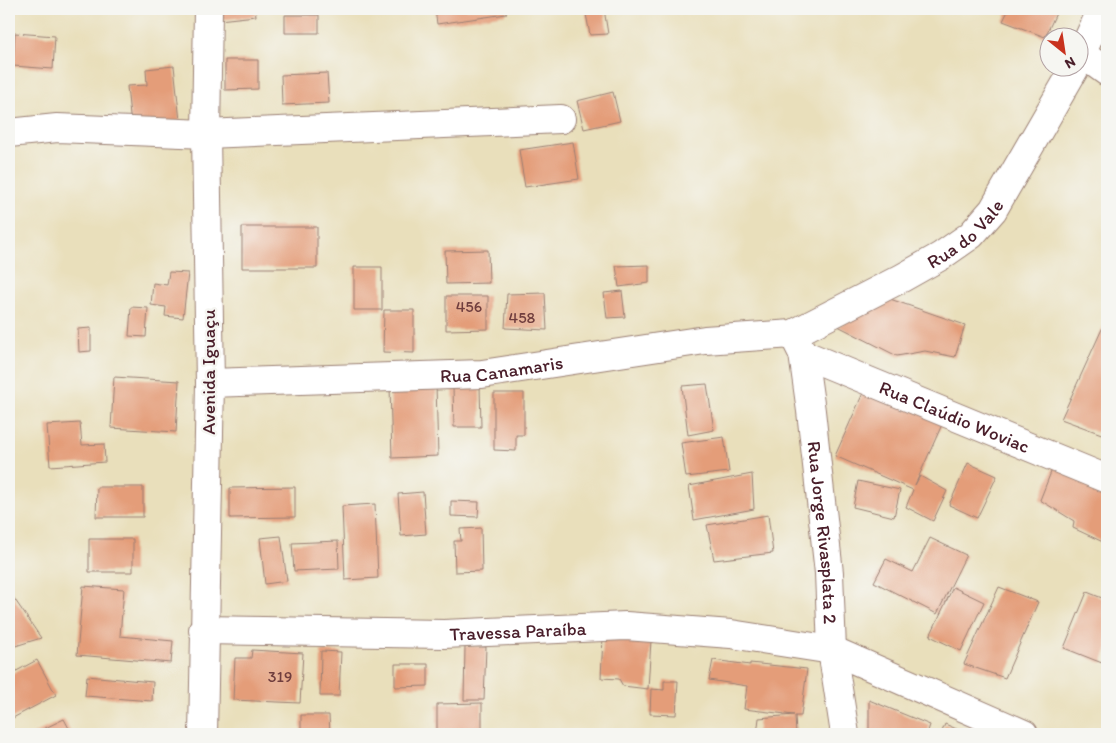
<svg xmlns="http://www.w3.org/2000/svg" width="1116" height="743" viewBox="0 0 1116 743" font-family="Itim,sans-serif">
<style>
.building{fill:#e49d79}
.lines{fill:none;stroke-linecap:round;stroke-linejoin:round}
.minor-casing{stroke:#9a7f73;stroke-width:30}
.minor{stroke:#fff;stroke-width:28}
.labels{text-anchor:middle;stroke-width:5;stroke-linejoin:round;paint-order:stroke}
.number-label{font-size:16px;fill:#703e3e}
.street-label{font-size:19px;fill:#4a1f2b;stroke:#f6f6f2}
</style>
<rect width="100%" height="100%" fill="#f6f6f2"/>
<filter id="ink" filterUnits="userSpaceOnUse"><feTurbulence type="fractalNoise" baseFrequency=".02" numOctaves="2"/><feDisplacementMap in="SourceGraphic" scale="10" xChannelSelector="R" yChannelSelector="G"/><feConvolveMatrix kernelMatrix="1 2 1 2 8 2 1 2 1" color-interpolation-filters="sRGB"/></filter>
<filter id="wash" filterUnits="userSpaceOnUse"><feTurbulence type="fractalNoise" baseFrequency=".0096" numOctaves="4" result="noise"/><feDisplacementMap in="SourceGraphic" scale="20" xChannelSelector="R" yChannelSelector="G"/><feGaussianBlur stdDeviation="1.12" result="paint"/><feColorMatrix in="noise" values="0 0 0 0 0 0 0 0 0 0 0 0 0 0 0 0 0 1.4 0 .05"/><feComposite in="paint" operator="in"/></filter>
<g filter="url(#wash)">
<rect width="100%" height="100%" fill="#e9dfbb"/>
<g id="blocks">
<path class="building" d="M218,9H255L256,16L219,20Z
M435,9H507L506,14L437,24Z
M585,9H604L608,34L590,35Z
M1009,9H1058L1045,37L1003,21Z
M285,15H319V33H285Z
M15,33L55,36L53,69L13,66Z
M225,60H258V89L225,90Z
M174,66L180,121L131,126L127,86L147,85L146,69Z
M327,73L329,103L282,105L281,75Z
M613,92L620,121L584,129L577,101Z
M573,142L579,179L525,187L519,150Z
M242,227H317V268H242Z
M488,250L489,283L446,284L445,251Z
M649,265V283L619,287L616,266Z
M354,267H382V310H354Z
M169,272L188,273L183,318L165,316L166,307L151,305L153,283L167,285Z
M622,291L625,317L607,318L604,293Z
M545,293L547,330L505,328L507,294Z
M446,296H488V329L446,330Z
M890,299L965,325L955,357L925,351L897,356L838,326Z
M131,307L148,308L146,337L129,336Z
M384,310H414V353L383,352Z
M1107,318V436L1061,419Z
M91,328V351L79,352L78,329Z
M114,377L179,381L176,432L111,428Z
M707,384L714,430L688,435L682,386Z
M436,385L438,456L392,458L390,386Z
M480,386L481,427H454L453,387Z
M494,393H524V435H516V451L494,450Z
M863,393L944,420L915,485L920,476L947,491L933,521L906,507L913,490L835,456Z
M80,423L82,445L104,444L105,462L50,466L47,425Z
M724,437L729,472L686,477L681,443Z
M968,463L997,476L977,518L949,505Z
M1053,467L1107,485V532L1103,542L1073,528L1074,521L1040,500Z
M752,474L754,509L694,520L689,486Z
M858,481L900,490L894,517L853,507Z
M97,487H143V517H96Z
M295,487V517L230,518V488Z
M423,492L426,534L401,536L398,494Z
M451,501L479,502L478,517L451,516Z
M375,504L378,578L345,580L342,506Z
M768,515L773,553L714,560L707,525Z
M481,528L482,571L455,572L454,541H461L460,529Z
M281,536L287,581L265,584L260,538Z
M930,538L966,555L937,614L874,582L886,559L913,572Z
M89,539H133V572H89Z
M338,541L339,569L294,571L292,543Z
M83,586L124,589L120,636L173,641L171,663L77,655Z
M953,587L984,602L961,651L930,636Z
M999,587L1038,602L1005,678L964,664Z
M9,591L41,638L9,648Z
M1087,592L1107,600V651L1102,663L1064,648Z
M603,637L651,640L648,689L623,686L619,679L601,678Z
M465,646L486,647L484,700H464Z
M252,650L303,653L300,703L233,700L235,658H251Z
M321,651L341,652L339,696H320Z
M37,660L56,695L9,720V675Z
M713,660L750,665V663L807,669L801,716H795L796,734H757L759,718L794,715L744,709L747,686L709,680Z
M395,664H428V686L395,687Z
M87,676L153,682L152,701L85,696Z
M664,681H678L676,715L650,714L651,689L664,690Z
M869,700L930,725L927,734H869Z
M482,703V734H437V704Z
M301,715H329L330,734H301Z
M64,719L72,734H33Z
M945,724L968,734H941Z"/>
</g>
</g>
<g filter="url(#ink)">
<use href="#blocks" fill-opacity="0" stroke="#9a7f73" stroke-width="1"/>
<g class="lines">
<defs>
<g id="minor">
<path d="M1082,54L1107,72"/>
<path d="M1078,61L1102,9"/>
<path d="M9,133L57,128L206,134L561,119"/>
<path id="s1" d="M793,334L803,354L811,411L829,573L832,650L845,734"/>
<path id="s2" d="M803,354L1107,479"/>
<path id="s3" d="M210,383L482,374L705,340L793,334L902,278L941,256L971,235L993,210L1075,68"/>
<path id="s4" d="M203,630L444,634L626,626L731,634L832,650L1024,734"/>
<path d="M203,734L210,383L206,134L208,9"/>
</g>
</defs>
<use href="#minor" class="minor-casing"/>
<use href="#minor" class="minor"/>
</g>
</g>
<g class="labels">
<g class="number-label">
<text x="469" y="312">456</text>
<text x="522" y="323">458</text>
<text x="280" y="682">319</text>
</g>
<g class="street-label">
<text dy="7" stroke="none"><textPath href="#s3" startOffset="786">Rua do Vale</textPath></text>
<text dy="7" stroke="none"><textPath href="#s3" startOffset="292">Rua Canamaris</textPath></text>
<text transform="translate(208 372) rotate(-90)" y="7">Avenida Iguaçu</text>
<text dy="7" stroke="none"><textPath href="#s2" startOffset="164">Rua Claúdio Woviac</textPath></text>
<text dy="7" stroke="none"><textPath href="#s1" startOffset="202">Rua Jorge Rivasplata 2</textPath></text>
<text dy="7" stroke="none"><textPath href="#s4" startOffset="315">Travessa Paraíba</textPath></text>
</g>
</g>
<rect width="1116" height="743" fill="none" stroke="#f6f6f2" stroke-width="30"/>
<g transform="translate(1064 52) rotate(150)"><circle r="24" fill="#f6f6f2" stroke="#b1a0a2"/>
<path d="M0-4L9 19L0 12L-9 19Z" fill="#c8321e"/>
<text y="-8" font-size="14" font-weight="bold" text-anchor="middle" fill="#4a1f2b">N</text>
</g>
</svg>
